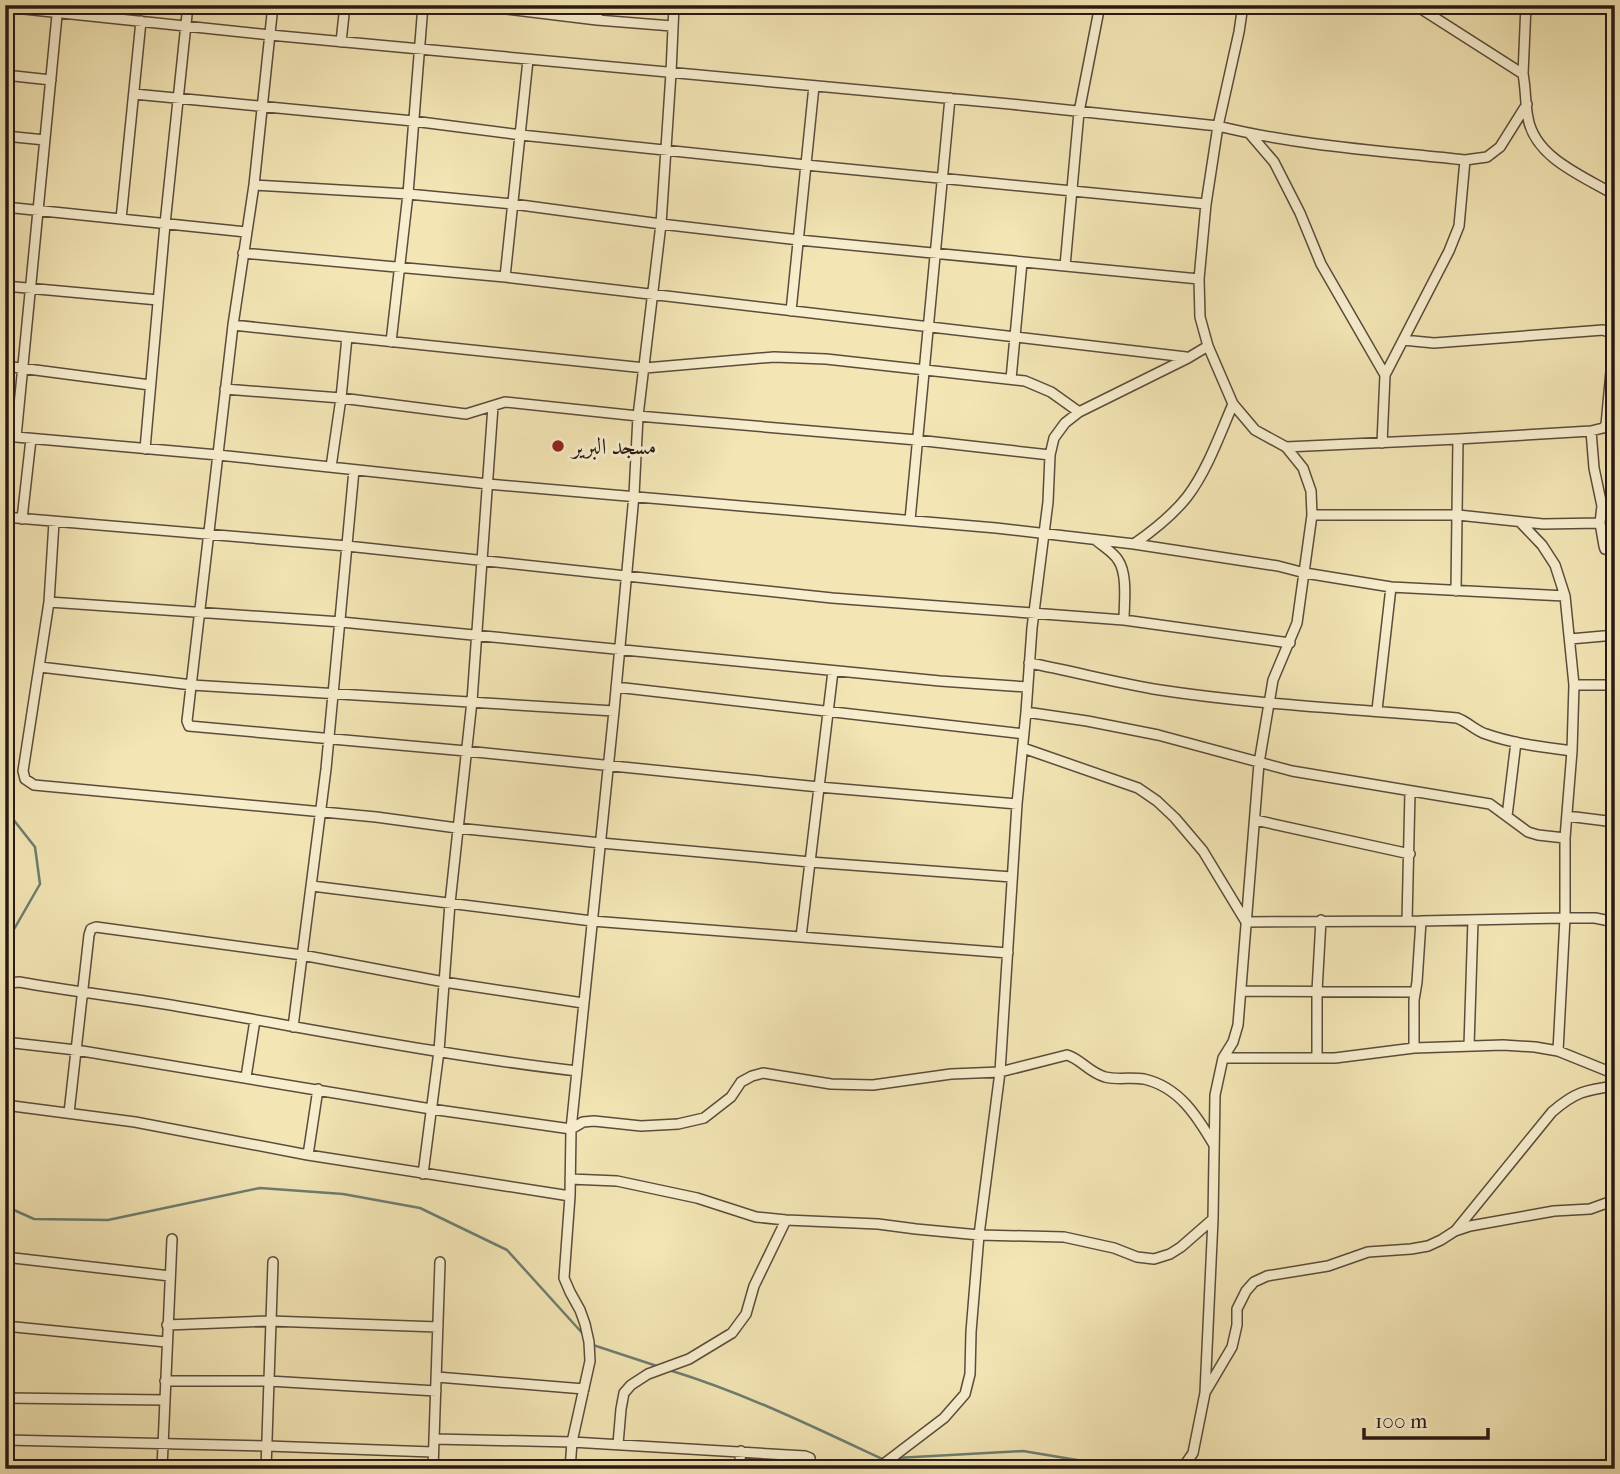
<svg xmlns="http://www.w3.org/2000/svg" width="1620" height="1474" viewBox="0 0 1620 1474" font-family="'IM FELL French Canon',Amiri,serif">
<style>
.lines{fill:none;stroke-linecap:round;stroke-linejoin:round}
.stream{stroke:#6d7d70;stroke-width:2.5}
.street-casing{stroke:#5b4c3b;stroke-width:12}
.street{stroke:#f7eece;stroke-width:9}
.poi-dot{fill:#8f2418;stroke:#f7eece;stroke-width:2.5}
.labels{text-anchor:middle;stroke-width:6;stroke-linejoin:round;paint-order:stroke}
.poi-label{font-size:23px;fill:#281913;stroke:#f7eece;text-anchor:start}
</style>
<rect width="100%" height="100%" fill="#f3e5b4"/>
<filter id="stains"><feTurbulence type="fractalNoise" baseFrequency=".00286" numOctaves="4"/><feColorMatrix values="0 0 0 0 .2 0 0 0 0 .09 0 0 0 0 .02 0 0 0 .5 -.17"/></filter>
<radialGradient id="worn" r=".72"><stop offset=".6" stop-color="#630" stop-opacity="0"/><stop offset="1" stop-color="#630" stop-opacity=".3"/></radialGradient>
<g class="lines">
<path class="stream" d="M5,809L35,847L40,884L13,931L5,940
M5,1206L34,1219L108,1220L260,1188L343,1194L420,1208L507,1250L584,1335
M593,1345L660,1367
M669,1370C744,1393 812,1426 882,1459H886
M896,1458L1023,1451L1131,1469"/>
<defs>
<path id="street" d="M273,5L254,185L233,325L187,721L189,726L466,751L819,787L1017,804
M472,5L597,20L672,26
M1180,5L1243,7
M1415,5L1523,74C1526,89 1525,104 1528,118C1535,158 1583,176 1615,195
M5,7L270,35L1010,104L1218,126C1299,146 1383,151 1465,160L1487,157L1500,147L1527,104
M597,20L598,5
M341,42L345,5
M1523,74L1526,5
M5,75L51,80
M134,94L413,121L521,135L806,165L1206,204
M1250,134L1274,162L1300,213L1321,264L1385,375
M5,136L45,140
M254,185L408,194L513,204L661,224L799,240L1199,279
M5,207L246,232
M121,219L141,21
M243,253L505,277L1186,357
M1065,266L1079,112L1100,5
M505,277L528,60
M5,286L158,300
M791,311L814,86
M233,325L645,368L774,357L826,359L1025,381L1051,392L1079,412
M391,342L408,194L423,5
M5,366L150,385
M1011,379L1022,262
M225,389L341,398L466,414L505,402L638,416L917,440L1050,455
M1591,431L1594,468L1602,506L1600,523L1604,546L1605,549L1615,551
M5,436L218,455L488,484L996,528L1134,544L1278,566L1305,573L1391,587L1565,596
M16,437L58,5
M1382,443L1385,375L1449,251L1459,226L1465,160
M1286,447L1458,439L1591,431L1603,428L1606,425L1614,339L1611,333L1603,330L1434,343L1403,340
M145,449L165,224L188,5
M331,467L341,398L347,337
M1602,506L1615,503
M1312,515H1458L1543,524L1600,523
M5,517L347,546L832,598L1124,620L1290,643
M22,519L31,439
M910,520L950,98
M54,522L49,602L23,771L25,779L34,785L376,817L457,828L601,843L810,862L1012,877
M1521,523L1542,545L1555,565L1565,596L1574,685L1572,751L1565,838V918L1558,1051
M1097,541C1104,547 1114,553 1118,560C1128,574 1124,604 1124,620
M1134,544C1154,530 1172,516 1187,497C1207,471 1220,434 1233,404
M1456,591L1458,439
M49,602L341,622L940,681L1027,687
M1570,639L1615,635
M1029,663C1073,671 1116,683 1160,690C1258,705 1358,709 1457,718C1468,722 1476,731 1486,734C1514,744 1544,747 1572,751
M40,667L192,685L614,711
M1574,685H1615
M616,687L1024,734
M1377,710L1391,587
M1026,712L1087,721L1158,735L1292,771L1490,804L1528,832L1538,835L1565,838
M1023,748L1138,788L1157,801L1175,818L1203,851L1246,922L1421,921L1565,918H1595L1605,920L1615,924
M1507,816L1516,742
M1567,816L1615,822
M1255,820L1410,854
M312,886L592,921L1008,953
M1407,921L1410,792
M801,937L833,671
M1241,991L1415,992
M5,992L7,985L11,983L19,982C75,992 132,998 188,1008C317,1030 447,1056 577,1071
M293,1027L326,769L354,470
M5,1042L76,1050L431,1109L571,1129L583,1122L594,1121L641,1126L678,1124L704,1118L731,1097L741,1082L752,1076L763,1073L831,1084L873,1085L951,1074L1000,1072L1067,1055C1081,1059 1088,1072 1105,1077C1118,1080 1131,1077 1144,1079C1179,1087 1197,1116 1214,1145
M1469,1046L1473,920
M1414,1048V1000L1417,982L1421,921
M1223,1058H1335L1414,1048L1503,1045L1535,1047L1558,1051L1615,1074
M1317,1058V991L1321,920
M246,1077L255,1020
M5,1105L135,1122L308,1155L570,1196
M69,1113L89,935L91,929L96,927L302,955L444,982L583,1003
M308,1155L318,1089
M423,1174L439,1051L450,903L472,701L493,406
M570,1179L617,1181L697,1198L756,1217L786,1220L878,1224L916,1229L979,1235L1064,1237L1114,1248L1137,1257L1154,1259L1170,1254L1181,1247L1213,1219
M1456,1230L1552,1112C1575,1092 1585,1090 1615,1086
M5,1257L170,1276
M167,1325L270,1321L438,1327
M5,1326L166,1342
M437,1377L584,1389
M165,1381H269L436,1391
M1206,1391L1232,1347L1237,1325V1309L1246,1291L1254,1282L1267,1276L1328,1266L1368,1252L1411,1249L1428,1246L1441,1240L1455,1231L1470,1226L1554,1211L1590,1209L1615,1200
M5,1398L164,1400
M434,1439L572,1442L805,1456L810,1458L811,1469
M5,1440L267,1446L433,1452
M618,1444L621,1409L624,1393L631,1385L648,1374L689,1359L732,1333L746,1314L754,1286L786,1220
M162,1469L172,1239
M266,1469L273,1262
M433,1469L440,1262
M570,1469L572,1442L590,1361L589,1342L585,1324L580,1310L570,1292L564,1278L570,1196L571,1129L614,711L634,495L638,416L661,224L671,73L674,5
M739,1469L741,1451
M877,1469L944,1418L965,1394L970,1374L971,1332L979,1235L1000,1072L1017,804L1026,712L1032,628L1048,502L1050,455L1054,438L1065,423L1079,412L1188,358L1208,346
M1182,1469L1193,1453L1205,1393L1213,1219L1215,1095L1223,1058L1233,1042L1238,1025L1259,763L1273,680L1297,623L1312,515L1311,491L1303,468L1286,447L1255,430L1233,404L1208,346L1200,317L1199,279L1206,204L1218,126L1239,32L1243,5"/>
</defs>
<use href="#street" class="street-casing"/>
<use href="#street" class="street"/>
</g>
<circle class="poi-dot" cx="558" cy="446" r="7"/>
<g class="labels">
<g class="poi-label">
<text x="572" y="454">مسجد البرير</text>
</g>
</g>
<rect width="1620" height="1474" fill="none" stroke="#f3e5b4" stroke-width="28"/>
<rect x="7" y="7" width="1606" height="1460" fill="none" stroke="#281913" stroke-width="3.5"/>
<rect x="14" y="14" width="1592" height="1446" fill="none" stroke="#281913" stroke-width="2"/>
<path d="M1364 1428v10h124v-10" fill="none" stroke="#281913" stroke-width="3.5"/>
<text x="1375" y="1428" font-size="21" fill="#281913" stroke="#f7eece" stroke-width="5" paint-order="stroke">100 m</text>
<rect width="100%" height="100%" filter="url(#stains)"/>
<rect width="100%" height="100%" fill="url(#worn)"/>
</svg>
